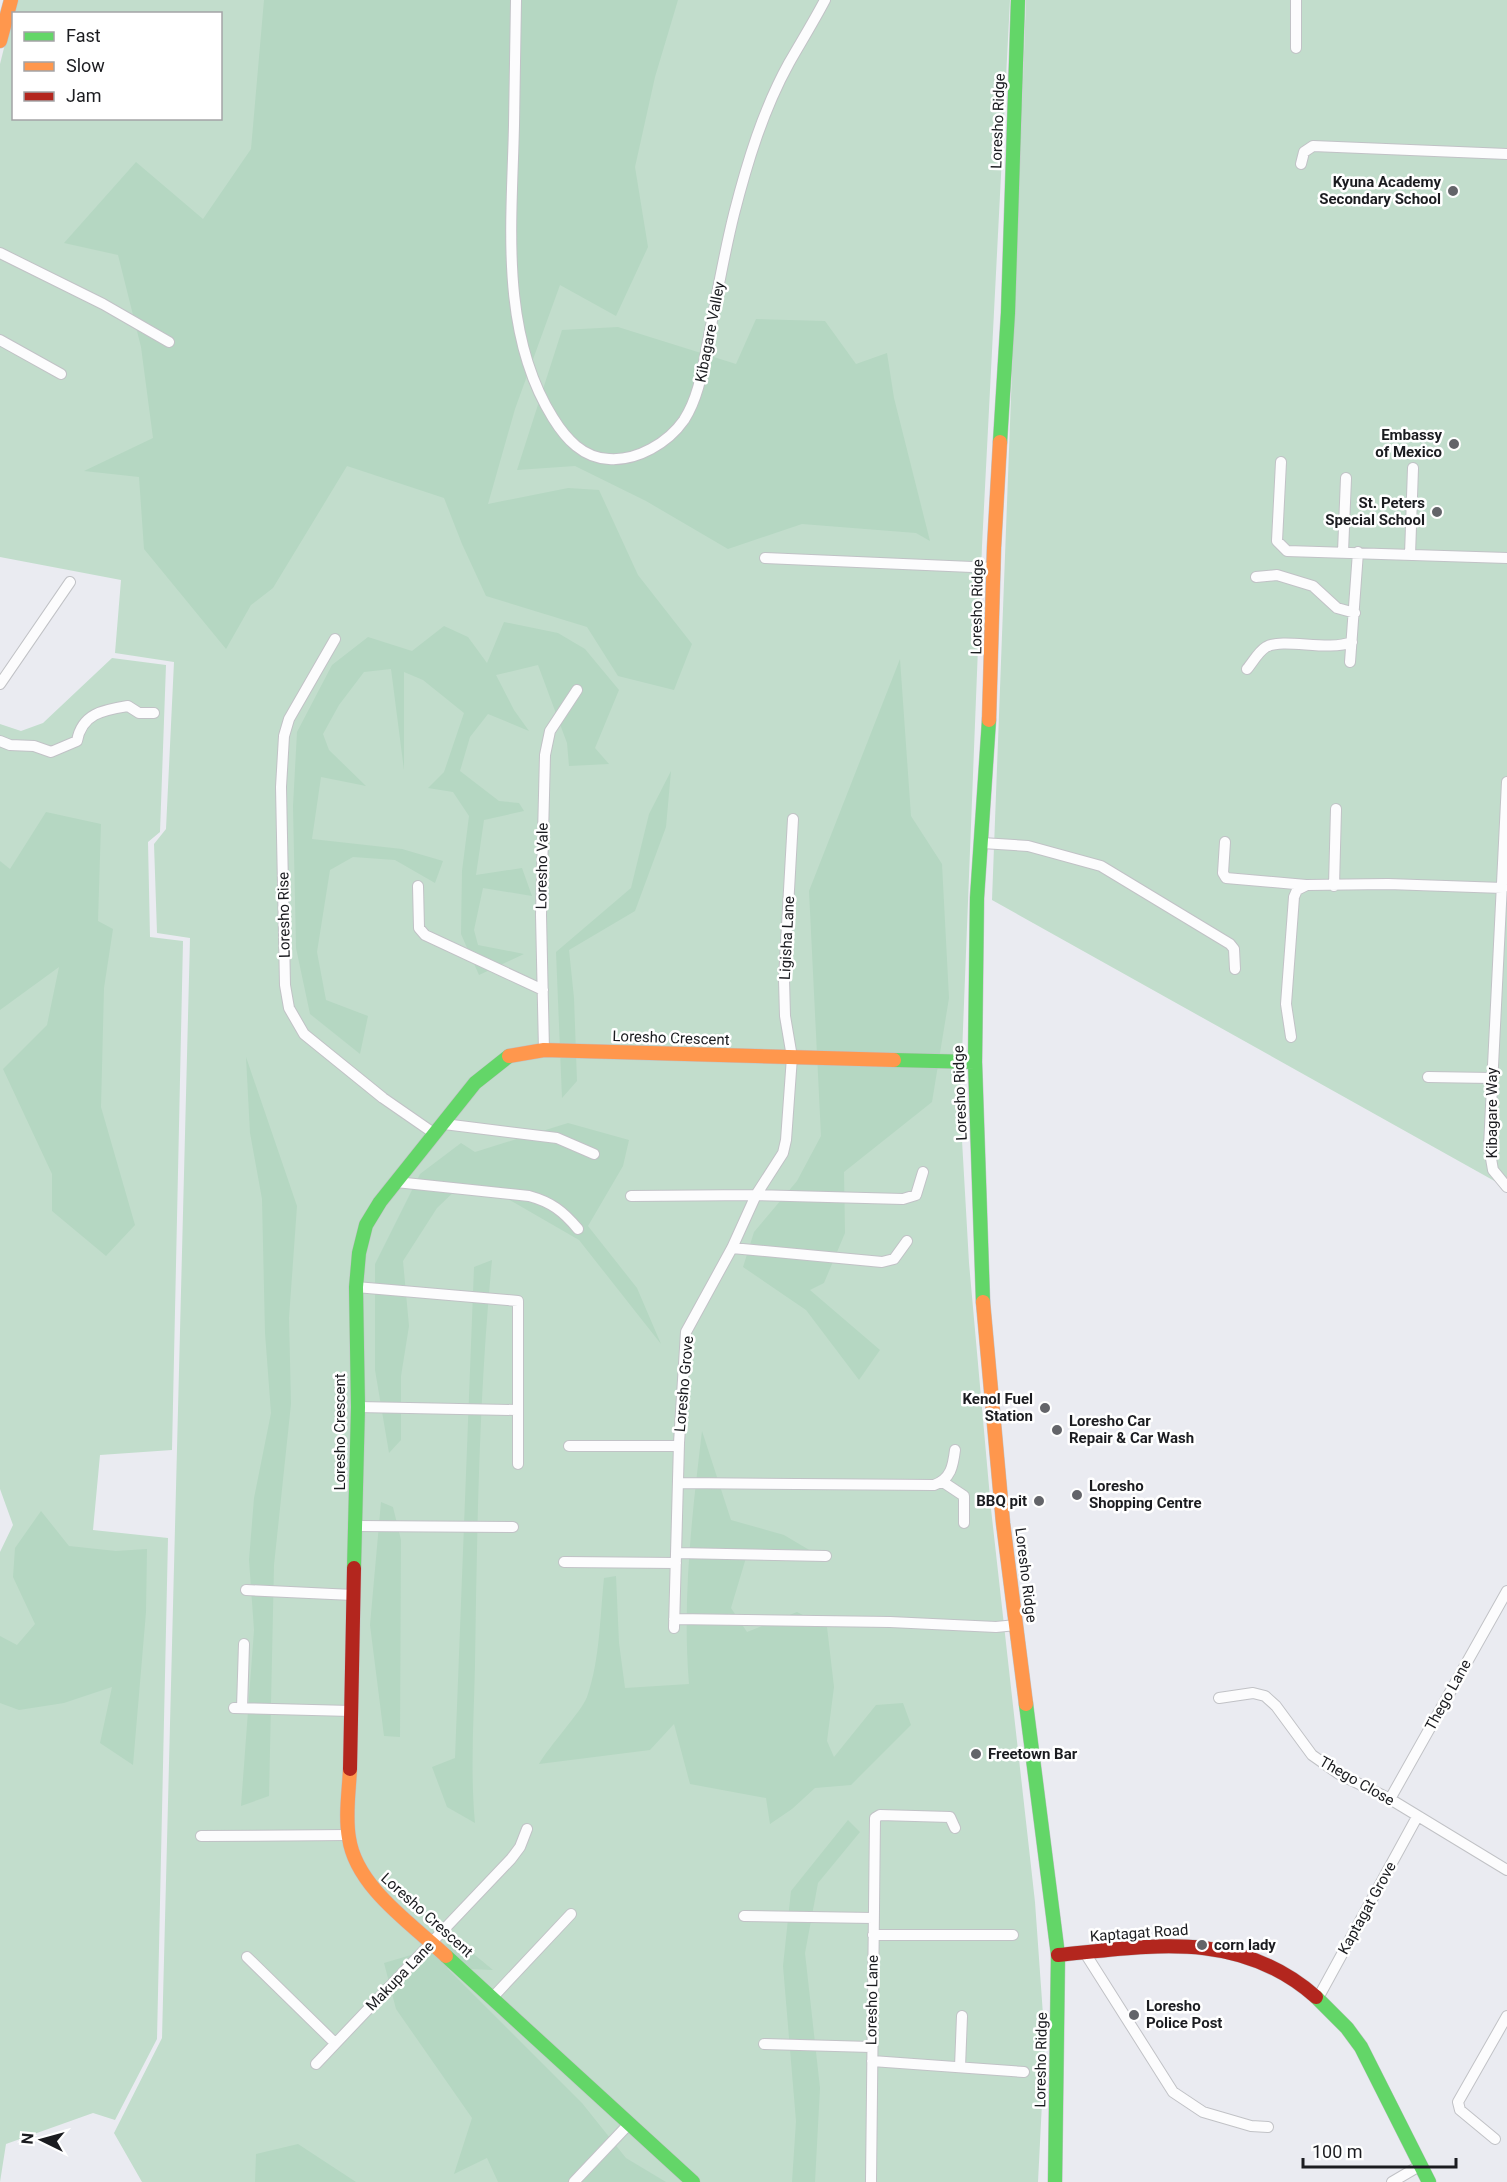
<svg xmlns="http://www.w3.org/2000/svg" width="1507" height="2182" viewBox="0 0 1507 2182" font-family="Roboto,sans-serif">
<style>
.green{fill:#c2ddcc;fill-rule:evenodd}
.forest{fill:#b5d7c2}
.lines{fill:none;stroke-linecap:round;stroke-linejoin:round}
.street-casing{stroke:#c1c2c6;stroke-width:12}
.fast-casing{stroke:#c1c2c6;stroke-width:15}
.slow-casing{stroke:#c1c2c6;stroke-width:15}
.jam-casing{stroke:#c1c2c6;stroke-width:15}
.street{stroke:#fcfcfd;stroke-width:10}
.fast{stroke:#63d668;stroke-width:14}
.slow{stroke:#ff974d;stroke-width:14}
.jam{stroke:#b3261e;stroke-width:14}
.poi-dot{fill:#636469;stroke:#fff;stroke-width:2}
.labels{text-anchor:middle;stroke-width:5;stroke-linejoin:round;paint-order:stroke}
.street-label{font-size:15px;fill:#1b1c20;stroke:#fff}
.poi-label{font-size:15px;font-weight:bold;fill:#1b1c20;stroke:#fff;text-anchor:end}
</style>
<rect width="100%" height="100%" fill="#eaebf1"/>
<path class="green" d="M16,0H1010L982,546L960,1105L969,1263L991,1509L1035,1902L1045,2043L1038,2182H142L114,2133L162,2038L190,938L157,933L154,844L166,829L174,662L115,653L121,580L0,557V64ZM14,14H220V118H14Z
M1026,0H1507V1188L992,900Z
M112,658L166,665L160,832L148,842L150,937L183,941L172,1450L100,1455L93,1530L168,1538L157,2039L115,2120L93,2113L6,2144L0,2182V1552L13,1525L0,1489V724L21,731L43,723Z"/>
<path class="forest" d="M264,0H678L655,77L635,167L648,247L616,316L560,285L515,409L488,504L568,488L599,490L638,575L692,644L674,690L618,676L587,627L486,596L462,544L444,498L347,466L273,588L251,605L226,649L144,549L139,477L84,471L153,438L141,347L118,255L64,243L136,162L203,219L251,149Z
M756,319L825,321L856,364L887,353L894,398L930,541L916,533L802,524L728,549L646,501L575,466L517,470L562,330L618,327L736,364Z
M504,622L558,633L585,649L619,690L595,748L609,764L569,766L567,743L538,665L496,675L514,710L529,731L488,714L470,737L460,771L499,801L519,803L524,811L484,820L476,875L522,868L532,896L483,888L474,930L478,945L524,954L479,975L461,934L462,871L469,816L453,792L428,788L444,772L464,713L423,680L404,672V770L391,669L364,672L339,705L323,734L329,750L366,786L321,777L312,839L402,849L443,861L435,883L395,860L353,857L330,870L317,952L326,1000L368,1016L360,1054L310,1014L296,948L293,806L297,732L332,665L368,637L412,651L444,626L468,637L487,663Z
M900,659L911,816L942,864L949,998L932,1102L844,1172L845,1233L824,1283L810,1290L880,1350L859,1380L806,1310L743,1267L754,1232L797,1181L821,1136L809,891Z
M671,771L666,827L635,911L569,950L574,998L577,1081L562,1098L556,952L631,888L649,814Z
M46,812L101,824L98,921L113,929L104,988L101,1107L135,1225L106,1256L52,1211V1174L3,1069L47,1025L59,967L0,1010V861L10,869Z
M246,1057L297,1206L289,1318L291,1404L274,1565L269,1796L241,1806L254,1630L249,1560L254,1498L271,1413L265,1333L262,1199L250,1133Z
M568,1123L629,1140L623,1166L588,1226L637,1288L661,1344L579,1240L501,1195L462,1184L437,1208L403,1261L409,1326L401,1376V1440L389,1453L375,1370V1264L420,1174L461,1143L475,1152Z
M492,1260C479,1395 477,1529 475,1664C474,1717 470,1770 475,1823L447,1807L432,1767L455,1758L474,1267Z
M702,1431L731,1520L784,1535L816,1554L748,1551L731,1608L747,1632L797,1612L827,1627L834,1687L827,1741L834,1757L876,1705L903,1703L911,1725L851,1785L815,1788L792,1809L770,1824L766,1798L690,1784L674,1724L650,1750L539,1764C550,1745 581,1712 587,1697C600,1660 600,1616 604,1578L616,1576L619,1643L625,1688L689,1684C682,1599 692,1515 702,1431Z
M381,1502L393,1507L401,1540L400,1737L384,1736L370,1625Z
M41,1511L69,1546L116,1551L147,1549L146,1612L133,1765L100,1743L112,1687L64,1703L19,1710L0,1703V1636L17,1645L35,1624L13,1577L15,1548Z
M848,1820L860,1832L818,1883L805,1953L820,2088L815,2182H792L796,2121L783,1966L791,1891Z
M458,1941L493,1970L447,1968L582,2103L626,2158L666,2182H498L487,2158L454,2174L472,2118L396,2009L384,1963Z
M298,2144L356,2182H255L256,2154Z"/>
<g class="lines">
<defs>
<path id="street" d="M516,0C515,42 515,83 514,125C512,222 499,332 553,418C566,439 583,458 609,459C637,461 668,443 684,420C700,395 703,365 709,336C717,295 724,254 734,214C747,163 763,110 789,63C801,42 814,21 825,0
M1296,48V0
M1301,164L1304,152L1313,146L1507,154
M0,253L103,304L169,342
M0,340L61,374
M1281,462L1277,541L1287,551L1507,558
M1343,552L1346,478
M1410,555L1413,468
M765,558L995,568
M1256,577L1277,575L1313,586L1337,608L1355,613
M335,639L289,719L284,736L281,787L285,985L289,1008L304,1034L383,1098L435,1134
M1350,662L1358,552
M1247,669C1253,662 1258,652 1266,647C1284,637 1327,652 1352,642
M0,684L70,582
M0,741L10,745L34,746L51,752L77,741C82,713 104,710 128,706L139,713H154
M1507,782L1489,1147L1493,1170L1507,1187
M1225,842L1223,873L1226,878L1306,885
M982,843L1028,846L1101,866L1230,944L1234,949L1235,969
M418,886L419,928L425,935L543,990
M1334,886L1336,809
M1291,1037L1286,1004L1294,897L1297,890L1307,885L1388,884L1503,888
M544,1050L541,915L545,755L550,731L577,690
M1428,1077L1491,1078
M444,1124L557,1138L594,1154
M396,1182L529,1196C551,1202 563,1211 578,1229
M631,1196L756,1195L903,1199L916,1195L923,1172
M732,1248L882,1262L894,1259L907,1241
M356,1287L518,1301V1464
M358,1407L516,1410
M569,1446H679
M943,1482L964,1496V1523
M679,1483L934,1485C951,1479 953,1466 955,1450
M356,1526L513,1527
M677,1553L826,1556
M564,1562L676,1563
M246,1590L353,1595
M674,1619L890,1622L996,1627L1016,1625
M674,1628L679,1443L686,1332L732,1248L756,1195L783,1153L786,1140L792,1057L785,1016L784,979L793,819
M1219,1698L1253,1693L1265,1696L1276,1706L1312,1755L1339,1774L1390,1799L1507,1870
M234,1708L351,1711
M242,1708L244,1644
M1390,1799L1507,1591
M201,1836L348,1835
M744,1916L873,1918
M873,1935H1013
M1085,1953L1173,2092L1203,2112L1251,2126L1268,2127
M247,1957L335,2043
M493,1997L571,1914
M1318,1998L1417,1817
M764,2044L871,2047
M872,2061L1024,2072
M316,2064L511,1859L520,1847L527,1829
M960,2067L962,2016
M1495,2139L1460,2110L1458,2102L1507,2016
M574,2182L628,2125
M871,2182L875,1818L880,1815L950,1817L955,1828
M1392,2182L1421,2165"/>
<path id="fast" d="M1000,442L1008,313L1018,0
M894,1060L975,1062
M983,1302L975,1062L977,898L989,720
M354,1568L358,1407L356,1287L359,1253L366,1225L380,1202L475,1083L509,1056
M1026,1704L1058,1955L1055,2182
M446,1956L693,2182
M1316,1997L1347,2028L1361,2047L1429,2182"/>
<path id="slow" d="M0,41L11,0
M989,720L994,548L1000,442
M509,1056L544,1050L894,1060
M983,1302L1003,1523L1026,1704
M350,1769C349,1791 345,1816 349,1838C356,1887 412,1924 446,1956"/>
<path id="jam" d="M350,1769L354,1568
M1058,1955C1151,1946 1239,1929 1316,1997"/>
</defs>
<use href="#street" class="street-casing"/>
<use href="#fast" class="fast-casing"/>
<use href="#slow" class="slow-casing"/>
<use href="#jam" class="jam-casing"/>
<use href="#street" class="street"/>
<use href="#fast" class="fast"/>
<use href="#slow" class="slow"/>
<use href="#jam" class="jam"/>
</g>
<g class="poi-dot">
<circle cx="1453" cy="191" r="6"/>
<circle cx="1454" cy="444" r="6"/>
<circle cx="1437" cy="512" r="6"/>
<circle cx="1045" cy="1408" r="6"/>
<circle cx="1057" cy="1430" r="6"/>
<circle cx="1077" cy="1495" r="6"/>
<circle cx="1039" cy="1501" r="6"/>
<circle cx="976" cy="1754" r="6"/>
<circle cx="1202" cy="1945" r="6"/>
<circle cx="1134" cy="2015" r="6"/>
</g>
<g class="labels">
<g class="street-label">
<text transform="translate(998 121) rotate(-88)" y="5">Loresho Ridge</text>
<text transform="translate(710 332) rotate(-79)" y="5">Kibagare Valley</text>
<text transform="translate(977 607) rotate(-89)" y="5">Loresho Ridge</text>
<text transform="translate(542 866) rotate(-89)" y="5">Loresho Vale</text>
<text transform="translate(284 915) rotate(-91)" y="5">Loresho Rise</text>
<text transform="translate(787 938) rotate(-87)" y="5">Ligisha Lane</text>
<text transform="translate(671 1038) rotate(2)" y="5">Loresho Crescent</text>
<text transform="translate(960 1093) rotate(-92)" y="5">Loresho Ridge</text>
<text transform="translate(1492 1113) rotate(-90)" y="5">Kibagare Way</text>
<text transform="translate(684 1384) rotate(-85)" y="5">Loresho Grove</text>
<text transform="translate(340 1432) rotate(-90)" y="5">Loresho Crescent</text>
<text transform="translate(1026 1575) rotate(83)" y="5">Loresho Ridge</text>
<text transform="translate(1448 1695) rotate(-61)" y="5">Thego Lane</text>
<text transform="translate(1357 1781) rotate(30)" y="5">Thego Close</text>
<text transform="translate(1367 1908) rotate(-61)" y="5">Kaptagat Grove</text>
<text transform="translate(427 1915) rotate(42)" y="5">Loresho Crescent</text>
<text transform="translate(1139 1933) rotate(-4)" y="5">Kaptagat Road</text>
<text transform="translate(400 1976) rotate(-46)" y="5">Makupa Lane</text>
<text transform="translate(872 2000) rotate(-89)" y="5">Loresho Lane</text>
<text transform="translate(1041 2060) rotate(-89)" y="5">Loresho Ridge</text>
</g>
<g class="poi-label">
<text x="1441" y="187">Kyuna Academy<tspan x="1441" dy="17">Secondary School</tspan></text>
<text x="1442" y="440">Embassy<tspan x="1442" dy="17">of Mexico</tspan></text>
<text x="1425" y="508">St. Peters<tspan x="1425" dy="17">Special School</tspan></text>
<text x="1033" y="1404">Kenol Fuel<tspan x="1033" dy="17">Station</tspan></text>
<text x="1069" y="1426" text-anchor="start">Loresho Car<tspan x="1069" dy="17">Repair &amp; Car Wash</tspan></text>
<text x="1089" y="1491" text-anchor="start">Loresho<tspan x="1089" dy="17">Shopping Centre</tspan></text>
<text x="1027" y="1506">BBQ pit</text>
<text x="988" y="1759" text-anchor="start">Freetown Bar</text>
<text x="1214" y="1950" text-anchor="start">corn lady</text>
<text x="1146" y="2011" text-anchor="start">Loresho<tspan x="1146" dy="17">Police Post</tspan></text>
</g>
</g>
<rect x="12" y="12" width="210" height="108" fill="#ffffff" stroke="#a4a4a6" stroke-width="1.5"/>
<rect x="24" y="32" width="30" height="9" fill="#63d668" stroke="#a4a4a6" stroke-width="1.5"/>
<text x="66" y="42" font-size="18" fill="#1b1c20">Fast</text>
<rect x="24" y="62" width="30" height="9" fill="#ff974d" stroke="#a4a4a6" stroke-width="1.5"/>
<text x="66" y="72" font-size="18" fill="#1b1c20">Slow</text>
<rect x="24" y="92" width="30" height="9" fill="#b3261e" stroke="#a4a4a6" stroke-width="1.5"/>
<text x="66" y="102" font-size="18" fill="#1b1c20">Jam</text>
<g transform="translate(42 2140) rotate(275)" stroke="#ffffff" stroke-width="4.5" paint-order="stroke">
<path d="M0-4.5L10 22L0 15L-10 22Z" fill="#1b1c20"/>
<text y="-9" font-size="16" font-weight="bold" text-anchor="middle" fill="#1b1c20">N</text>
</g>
<path d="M1303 2158v9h153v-9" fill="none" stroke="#1b1c20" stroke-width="3"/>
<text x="1312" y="2158" font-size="18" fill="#1b1c20" stroke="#ffffff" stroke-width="4.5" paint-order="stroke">100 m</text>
</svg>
